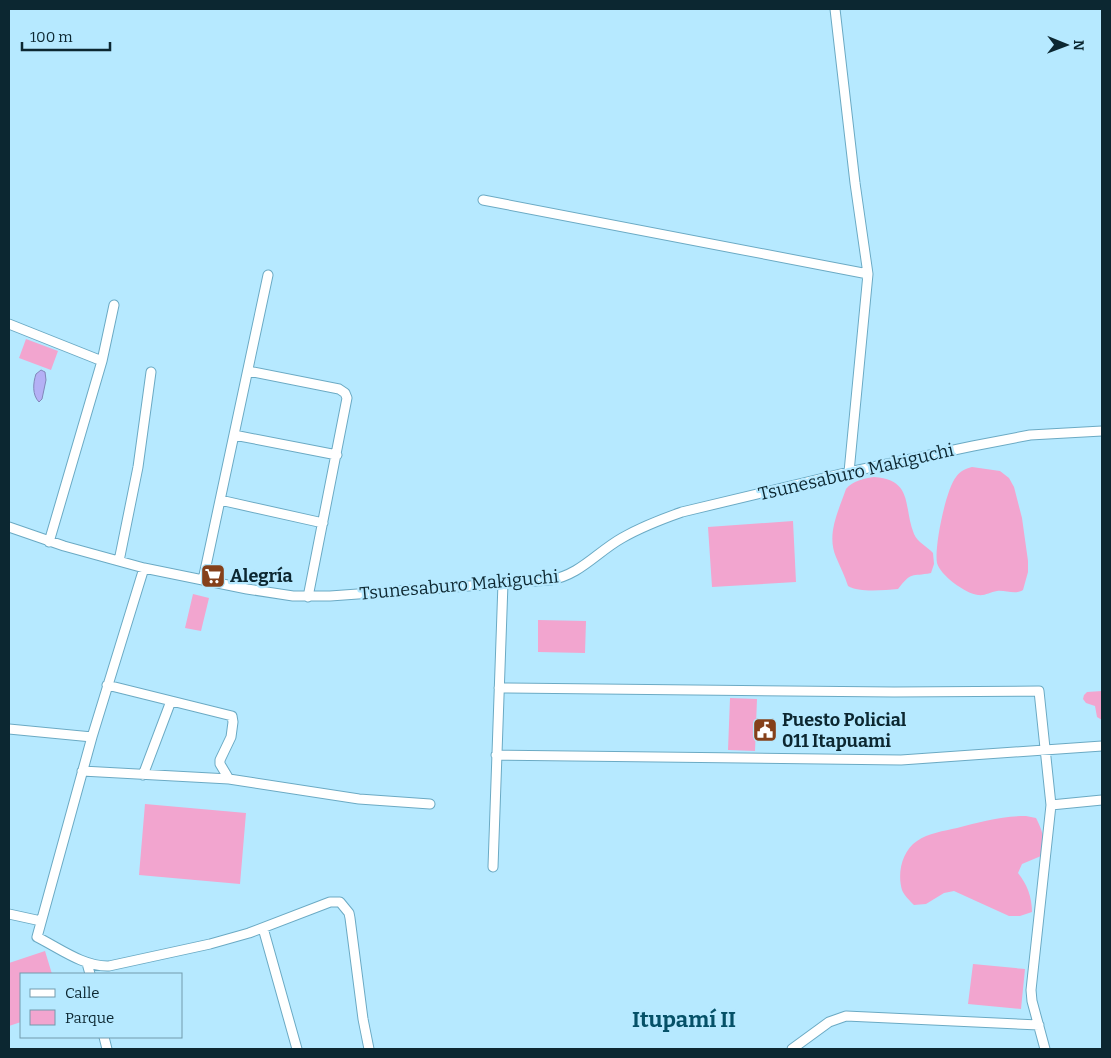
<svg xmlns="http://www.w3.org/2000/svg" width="1111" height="1058" viewBox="0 0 1111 1058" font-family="Bitter,serif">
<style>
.green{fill:#f2a5cf}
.water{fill:#b4b0f5;stroke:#8287ba}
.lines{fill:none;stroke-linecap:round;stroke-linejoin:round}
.minor-casing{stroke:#6baac4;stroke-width:11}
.minor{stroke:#fff;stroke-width:9}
.labels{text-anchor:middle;stroke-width:4.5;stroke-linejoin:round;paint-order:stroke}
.street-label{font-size:18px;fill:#0c2731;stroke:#b6e9ff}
.poi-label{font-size:18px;font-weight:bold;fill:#0c2731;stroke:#b6e9ff;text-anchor:start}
.district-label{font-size:22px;font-weight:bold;fill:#055168;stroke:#b6e9ff}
</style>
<rect width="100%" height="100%" fill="#b6e9ff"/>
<path class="green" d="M26,339L58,351L51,370L19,358Z
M972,467L1000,471L1009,478L1014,487L1022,518L1028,561V572L1023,590C1015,595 1006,590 997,591C990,592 985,596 978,595C966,594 940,575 937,563C934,547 946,489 956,477C960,471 965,469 972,467Z
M874,477C914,480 903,507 914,534C917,542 928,547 933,553L934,564L931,573C911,577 912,571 898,589C884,590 860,593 848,586C845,576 840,567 836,557C826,534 839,510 846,489C852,481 865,478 874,477Z
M793,521L796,582L712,587L708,527Z
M193,594L209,598L201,631L185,628Z
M538,620L586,621L585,653L538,652Z
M1102,691V720L1097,717L1095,706L1086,703L1083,699L1084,695L1087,692Z
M730,698L757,699L755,751L728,750Z
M145,804L246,813L240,884L139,875Z
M1026,816L1036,818C1043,832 1046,841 1041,856L1022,864L1018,873C1027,884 1032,897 1032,912L1020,916H1009L954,891L944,893L926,904L914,905C910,901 904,895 902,890C897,873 902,851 917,841C928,833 944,831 957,828C980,822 1003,816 1026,816Z
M45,951L52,974H21V1022L9,1026V963Z
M973,964L1025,969L1021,1009L968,1004Z"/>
<path class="water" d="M41,370L45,372L46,380L42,399L39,402C32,395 33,383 36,374Z"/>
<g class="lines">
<defs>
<path id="minor" d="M835,9L855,183L868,274L849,472
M483,200L868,274
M9,324L102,361L49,542
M102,361L114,305
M248,371L339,389L345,393L347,398L308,597
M234,435L337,455
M220,500L323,523
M9,527L64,546L144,568L247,589L293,596H330L550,580C580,575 597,552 622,538C641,527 662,519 682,512L849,472L973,446L1030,435L1102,431
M119,561L138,467L151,372
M144,568L92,737L37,937C59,948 84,967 109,966L210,944L249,933L330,902H340L349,913L350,918L363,1019L369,1049
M203,580L268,275
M107,685L232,716L233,722L231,737L220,760V764L229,779
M499,688L894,692L1039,691L1051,805L1031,990L1032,1001L1045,1049
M9,729L92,737
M496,755L901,760L1102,746
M82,771L229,779L359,799L430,804
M143,775L171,701
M1051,805L1102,800
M493,867L503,583
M9,914L41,921
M263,928L297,1049
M87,963L90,974
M104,1037L107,1049
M792,1049L829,1022L846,1016L1039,1025"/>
</defs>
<use href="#minor" class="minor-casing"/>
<use href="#minor" class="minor"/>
</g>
<defs>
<symbol id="supermarket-square" viewBox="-11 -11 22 22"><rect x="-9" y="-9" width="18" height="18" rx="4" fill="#85401a" stroke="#b6e9ff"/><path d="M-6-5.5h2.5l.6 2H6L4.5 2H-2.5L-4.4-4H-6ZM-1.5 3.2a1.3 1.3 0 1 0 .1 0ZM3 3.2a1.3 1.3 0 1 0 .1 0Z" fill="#fff"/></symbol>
<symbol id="civic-square" viewBox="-11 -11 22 22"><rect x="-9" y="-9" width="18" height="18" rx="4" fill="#85401a" stroke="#b6e9ff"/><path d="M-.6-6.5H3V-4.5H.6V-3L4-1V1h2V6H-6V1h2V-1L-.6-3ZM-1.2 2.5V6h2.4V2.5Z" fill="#fff"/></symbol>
</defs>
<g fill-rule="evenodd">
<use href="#supermarket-square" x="199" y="562" width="28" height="28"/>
<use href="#civic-square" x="751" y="716" width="28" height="28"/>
</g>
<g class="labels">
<g class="street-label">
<text transform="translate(856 472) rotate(-13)" y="6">Tsunesaburo Makiguchi</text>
<text transform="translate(459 585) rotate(-5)" y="6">Tsunesaburo Makiguchi</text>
</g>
<g class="poi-label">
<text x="230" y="582">Alegría</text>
<text x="782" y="726">Puesto Policial<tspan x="782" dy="21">011 Itapuami</tspan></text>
</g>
<g class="district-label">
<text x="684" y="1027">Itupamí II</text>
</g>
</g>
<rect width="1111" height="1058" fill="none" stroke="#0c2731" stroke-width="20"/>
<rect x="20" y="973" width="162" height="65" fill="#b6e9ff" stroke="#729bad"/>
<rect x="30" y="989" width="25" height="8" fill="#ffffff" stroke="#729bad"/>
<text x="65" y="998" font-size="15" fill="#0c2731">Calle</text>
<rect x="30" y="1010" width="25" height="15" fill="#f2a5cf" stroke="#729bad"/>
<text x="65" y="1023" font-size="15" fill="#0c2731">Parque</text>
<g transform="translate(1066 45) rotate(91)" stroke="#b6e9ff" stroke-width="4" paint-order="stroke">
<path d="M0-4L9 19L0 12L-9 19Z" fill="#0c2731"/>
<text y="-8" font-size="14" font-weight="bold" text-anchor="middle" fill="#0c2731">N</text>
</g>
<path d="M22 42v8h88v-8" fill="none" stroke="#0c2731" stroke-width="2.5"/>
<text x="30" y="42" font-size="15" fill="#0c2731" stroke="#b6e9ff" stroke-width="4" paint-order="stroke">100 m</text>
</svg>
